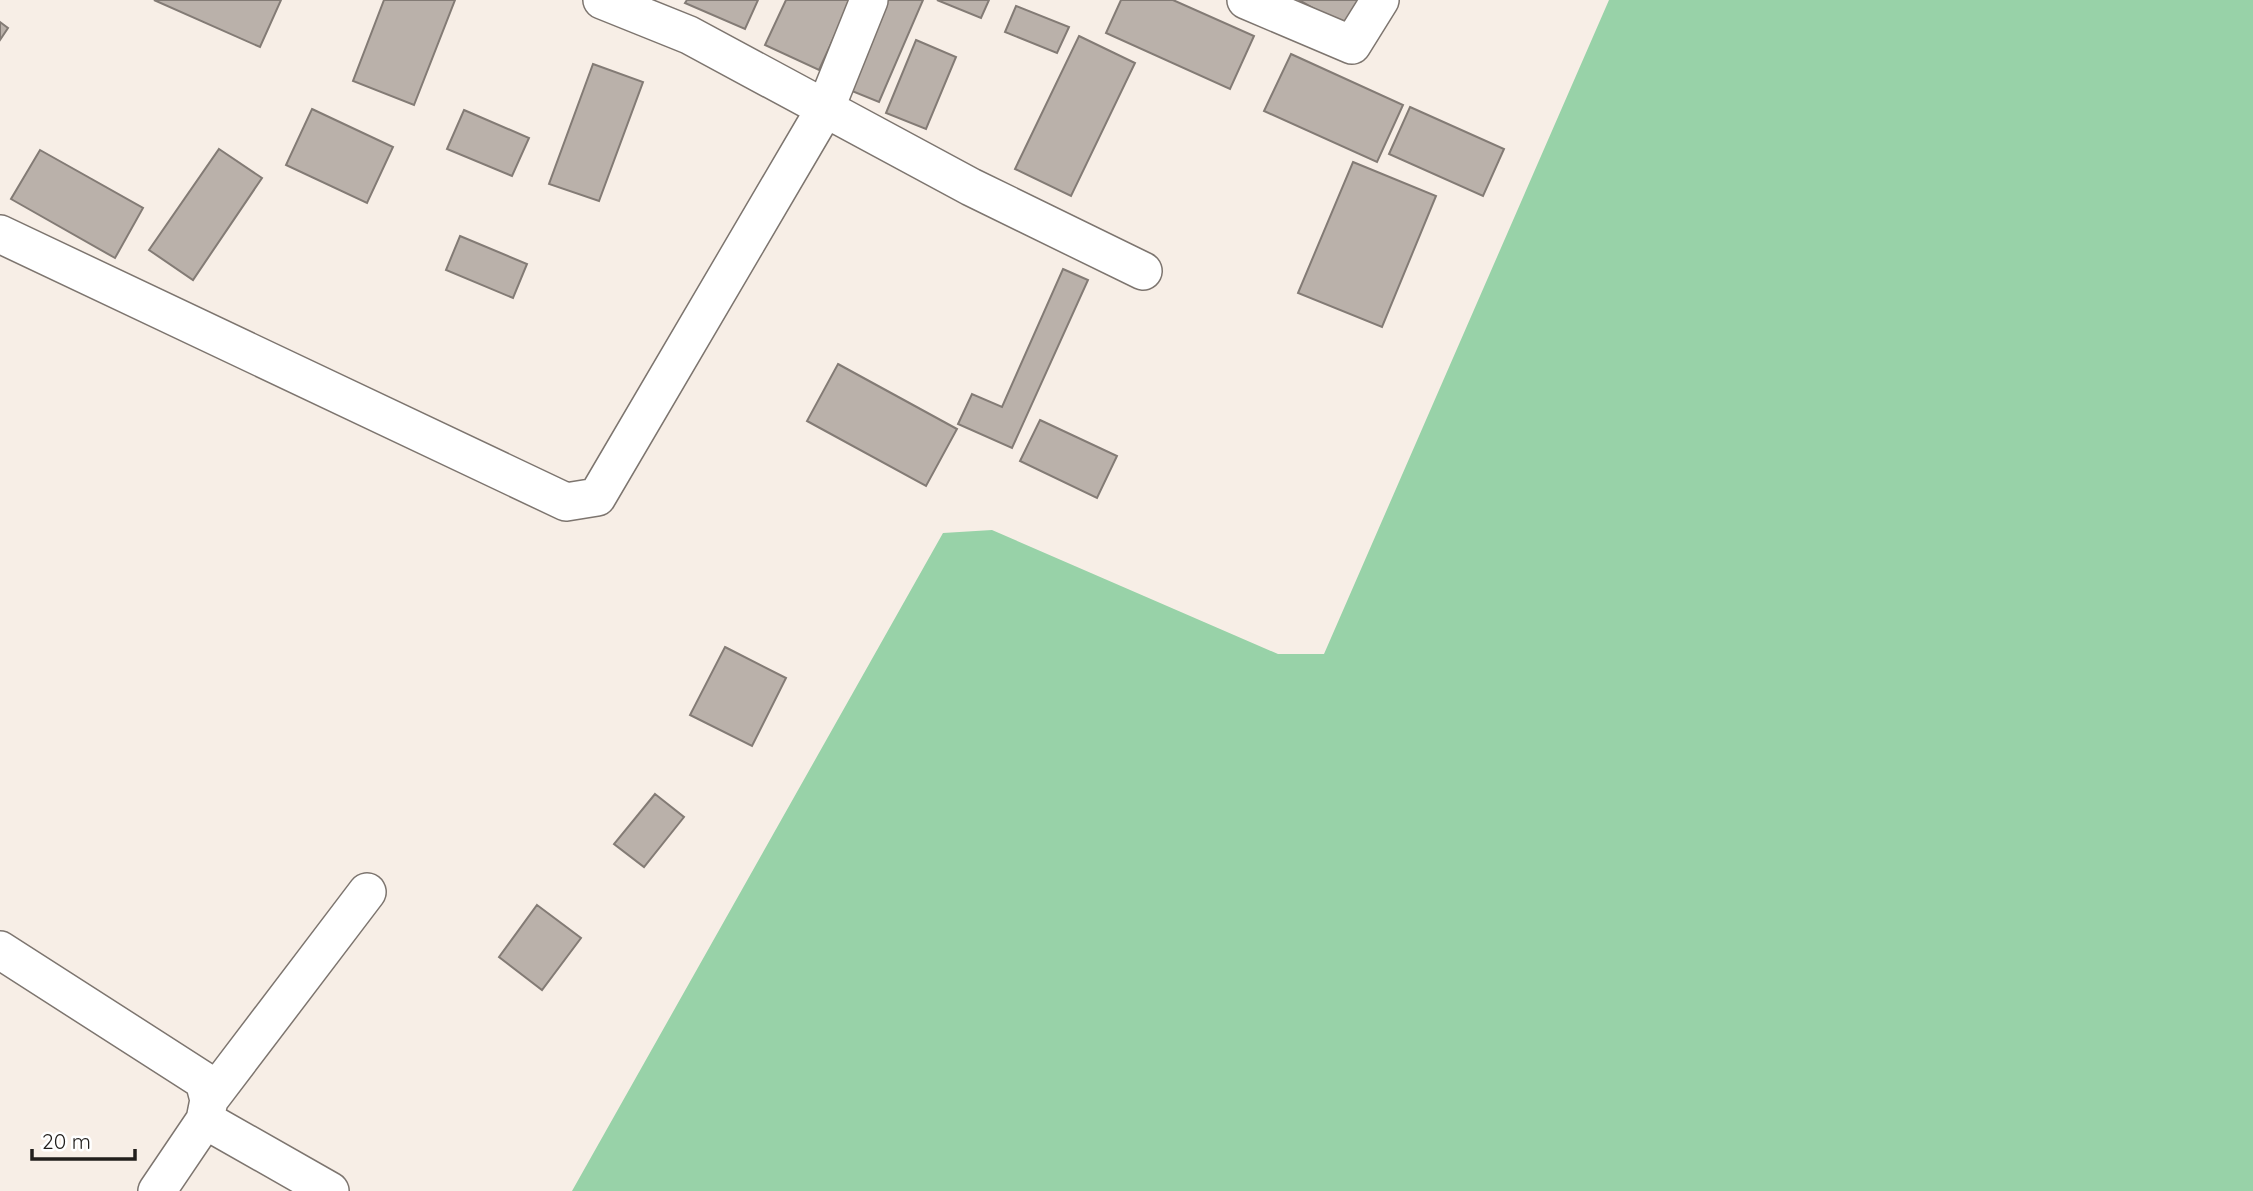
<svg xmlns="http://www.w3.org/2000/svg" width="2253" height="1191" viewBox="0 0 2253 1191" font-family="Quicksand,sans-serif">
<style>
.green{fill:#98d2a8}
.building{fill:#bab1aa;stroke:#837b75;stroke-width:2}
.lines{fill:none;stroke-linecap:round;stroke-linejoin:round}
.minor-casing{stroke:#7d756f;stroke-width:40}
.minor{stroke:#fff;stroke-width:37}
</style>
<rect width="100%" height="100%" fill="#f7eee6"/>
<path class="green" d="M1609,0H2253V1191H572L943,533L992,530L1278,654H1324Z"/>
<path class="building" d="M154,0H281L260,47Z
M384,0H455L414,105L353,81Z
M687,0H758L745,29L685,3Z
M786,0H851L819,70L765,45Z
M885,0H923L879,102L847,89Z
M937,0H989L981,18Z
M1121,0H1173L1254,36L1230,89L1106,33Z
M1299,0H1364L1348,28Z
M1016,6L1069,27L1057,53L1005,32Z
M0,22L8,28L0,40Z
M1079,36L1135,63L1071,196L1015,169Z
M916,40L956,57L926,129L886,113Z
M1291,54L1403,105L1377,162L1264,111Z
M593,64L643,82L599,201L549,184Z
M1410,107L1504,149L1483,196L1389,154Z
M312,109L393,147L367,203L286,165Z
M464,110L529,138L512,176L447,149Z
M219,149L262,178L193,280L149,250Z
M40,150L143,208L115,258L11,199Z
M1353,162L1436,196L1382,327L1298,293Z
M460,236L527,264L513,298L446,270Z
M1063,269L1088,280L1012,448L958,424L972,394L1002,407Z
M838,364L957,429L926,486L807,421Z
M1040,420L1117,456L1097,498L1020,461Z
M725,647L786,678L752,746L690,715Z
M655,794L684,817L644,867L614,844Z
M537,905L581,938L542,990L499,957Z"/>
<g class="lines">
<defs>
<path id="minor" d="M602,0L689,35L971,187L1143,271
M1246,0L1352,45L1380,0
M0,234L566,502L597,497L826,107L869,0
M0,950L204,1081L209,1100L205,1120L157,1191
M209,1100L367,892
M205,1120L330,1191"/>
</defs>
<use href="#minor" class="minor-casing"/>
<use href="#minor" class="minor"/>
</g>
<path d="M32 1149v10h103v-10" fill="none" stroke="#221f1c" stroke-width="3.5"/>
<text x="42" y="1149" font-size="21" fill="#221f1c" stroke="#ffffff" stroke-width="5" paint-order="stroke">20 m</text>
</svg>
